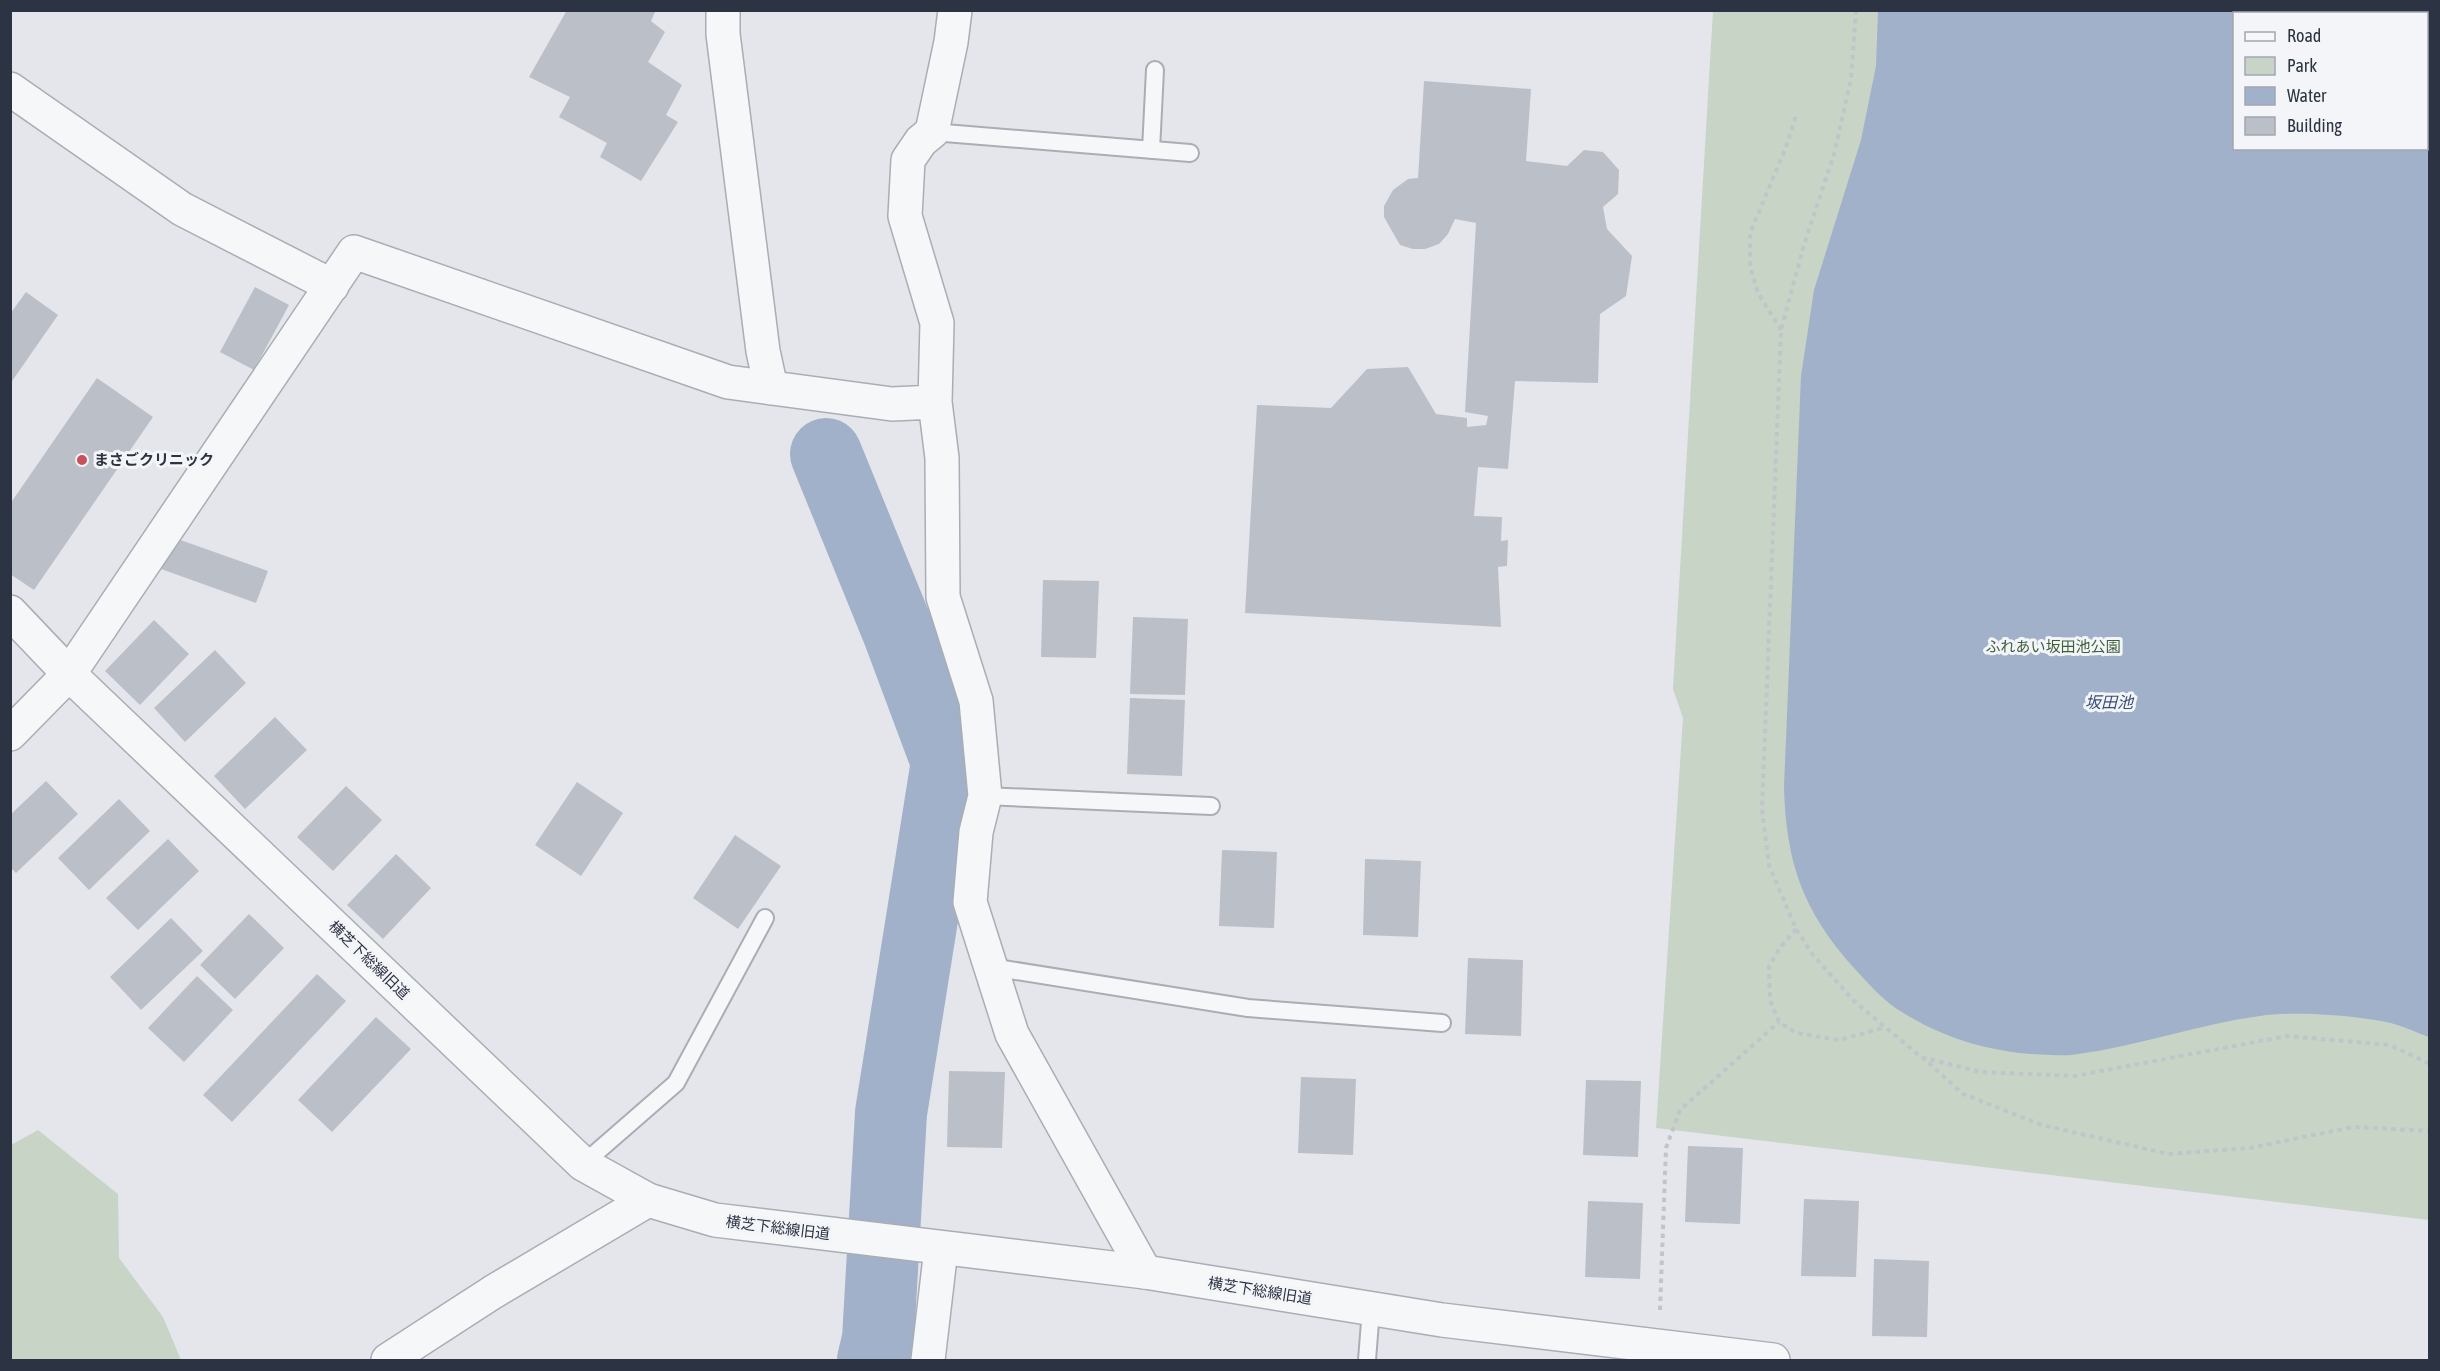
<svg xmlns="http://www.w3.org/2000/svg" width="2440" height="1371" viewBox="0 0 2440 1371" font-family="'Asap Condensed','Noto Sans JP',sans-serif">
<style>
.green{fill:#c8d4c5;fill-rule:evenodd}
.water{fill:#a1b1c9;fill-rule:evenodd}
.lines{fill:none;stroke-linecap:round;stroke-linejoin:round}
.river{stroke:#a1b1c9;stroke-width:72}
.building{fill:#bbbfc8}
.service-casing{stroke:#a9adb5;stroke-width:20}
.minor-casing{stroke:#a9adb5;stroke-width:36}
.tertiary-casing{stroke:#a9adb5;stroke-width:36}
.path{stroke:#c1c4ca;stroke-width:4;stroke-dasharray:4.5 4.5;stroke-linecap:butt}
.service{stroke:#f6f7f9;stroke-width:16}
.minor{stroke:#f6f7f9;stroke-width:33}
.tertiary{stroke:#f6f7f9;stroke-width:33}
.poi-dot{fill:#c95059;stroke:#f3f5f8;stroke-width:2}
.labels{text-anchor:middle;stroke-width:6;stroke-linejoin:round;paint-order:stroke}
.poi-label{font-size:15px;font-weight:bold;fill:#2c3343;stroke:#f3f5f8;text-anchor:start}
.park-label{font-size:15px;fill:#3e5e3a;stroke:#f3f5f8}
.street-label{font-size:15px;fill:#2c3343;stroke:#f3f5f8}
.water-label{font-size:16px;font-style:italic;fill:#384f75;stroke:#f3f5f8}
</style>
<rect width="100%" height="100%" fill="#e4e6eb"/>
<path class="green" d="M1713,11H2429V1220L1656,1128L1683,718L1673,689ZM2234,14H2426V148H2234Z
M38,1130L118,1194L119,1258L163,1317L181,1360H11V1145Z"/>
<path class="water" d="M1878,11H2429V1037C2415,1032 2401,1025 2386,1022C2352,1015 2294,1011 2260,1016C2199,1024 2139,1046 2078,1054C2069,1056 2060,1055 2051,1055C1995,1054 1943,1039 1897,1009C1881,998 1867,982 1854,968C1803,911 1786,863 1784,787L1801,376L1814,290L1861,140L1876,66ZM2234,14H2426V148H2234Z"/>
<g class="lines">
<path class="river" d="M826,454L898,631L947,762L891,1113L878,1339L873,1360"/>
</g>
<path class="building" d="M567,10H656L651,21L665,32L648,62L682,85L666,115L678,122L641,181L600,157L607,143L559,117L570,97L529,77Z
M1424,81L1531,89L1526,161L1567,166L1584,150L1603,152L1619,170L1618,194L1603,207L1607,229L1632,256L1626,296L1600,314L1598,383L1515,381L1508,469L1478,467L1474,516L1502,517L1501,541L1508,540L1507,566L1498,567L1501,627L1245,613L1257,405L1331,408L1367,369L1408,367L1436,414L1467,418V427L1486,425L1488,416L1465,412L1476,223L1455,219L1448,234L1439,244L1425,249H1413L1400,245L1384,217V206L1393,190L1408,179L1418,178Z
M255,287L289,305L254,370L220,352Z
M26,292L58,315L10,384V314Z
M97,378L153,417L34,590L10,574V504Z
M172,537L268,571L256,603L161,569Z
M1043,580L1099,581L1096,658L1041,657Z
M1133,617L1188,619L1185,695L1130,694Z
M154,620L189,654L140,705L105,671Z
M215,650L246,683L185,742L154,708Z
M1130,698L1185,700L1182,776L1127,774Z
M275,717L307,750L245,809L214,776Z
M46,781L78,814L16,873L10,867V815Z
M577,782L623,813L581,876L535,845Z
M346,786L382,820L333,871L297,837Z
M119,799L150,831L89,890L58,858Z
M735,835L781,866L738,929L693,898Z
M168,839L199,871L138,930L106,898Z
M1222,850L1277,852L1274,928L1219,926Z
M396,854L431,888L383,939L347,905Z
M1365,859L1421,861L1418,937L1363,935Z
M249,914L284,948L235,999L200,965Z
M171,918L203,951L141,1010L110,977Z
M1468,958L1523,960L1521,1036L1465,1034Z
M317,974L346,1001L232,1122L203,1095Z
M197,976L233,1010L184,1062L148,1028Z
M376,1017L411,1049L332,1132L298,1100Z
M949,1071L1005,1072L1002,1148L947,1147Z
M1301,1077L1356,1079L1353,1155L1298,1153Z
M1586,1080L1641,1081L1638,1157L1583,1155Z
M1688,1146L1743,1148L1740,1224L1685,1222Z
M1804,1199L1859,1201L1856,1277L1801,1276Z
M1588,1201L1643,1203L1640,1279L1585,1277Z
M1874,1259L1929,1261L1927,1337L1872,1336Z"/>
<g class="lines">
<defs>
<path id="service" d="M932,132L1190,153
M1151,150L1155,70
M985,796L1211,806
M991,967L1248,1008L1442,1023
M583,1164L676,1083L765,918
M1367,1360L1371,1309"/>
<path id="minor" d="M723,10V34L763,351L771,388
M955,10L951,42L932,132L921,141L908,160L905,216L937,323L935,402L942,458L943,597L976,701L985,796L976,832L970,902L1012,1034L1145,1272
M10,89L182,209L332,286
M10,734L69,674L354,252L728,382L892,404L935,402
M388,1360L493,1292L648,1200
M928,1360L941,1249"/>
<path id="tertiary" d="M10,612L69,674L583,1164L648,1200L715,1220L1145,1272L1442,1320L1773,1360"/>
</defs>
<use href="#service" class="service-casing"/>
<use href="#minor" class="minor-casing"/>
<use href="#tertiary" class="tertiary-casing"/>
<path class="path" d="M1856,10L1851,79L1834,154L1804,245L1781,330L1762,810L1769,865L1796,929L1813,955L1854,1001L1921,1057L1980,1072L2075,1076L2287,1036L2390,1045L2430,1064
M1781,330L1758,293L1750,266V233L1786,147L1796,116
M1796,929L1779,949L1769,967L1770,1000L1779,1022L1796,1033L1839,1040L1883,1028
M1922,1057L1963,1094L2042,1125L2168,1154L2250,1148L2353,1127L2430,1131
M1660,1310L1666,1148L1680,1110L1779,1022"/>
<use href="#service" class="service"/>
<use href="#minor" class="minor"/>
<use href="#tertiary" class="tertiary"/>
</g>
<circle class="poi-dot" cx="82" cy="460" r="6"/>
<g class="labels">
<g class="poi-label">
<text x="94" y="465">まさごクリニック</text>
</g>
<g class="park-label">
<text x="2053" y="652">ふれあい坂田池公園</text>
</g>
<g class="street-label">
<text transform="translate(369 960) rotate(44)" y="5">横芝下総線旧道</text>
<text transform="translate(778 1228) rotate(7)" y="5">横芝下総線旧道</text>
<text transform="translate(1260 1291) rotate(9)" y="5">横芝下総線旧道</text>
</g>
<g class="water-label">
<text x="2109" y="708">坂田池</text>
</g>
</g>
<rect width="2440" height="1371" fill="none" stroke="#2c3343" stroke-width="24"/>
<rect x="2233" y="12" width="195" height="138" fill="#f3f5f8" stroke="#a3a7b0" stroke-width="1.5"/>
<rect x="2245" y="32" width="30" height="9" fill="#f6f7f9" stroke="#a3a7b0" stroke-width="1.5"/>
<text x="2287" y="42" font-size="18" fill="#2c3343">Road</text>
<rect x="2245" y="57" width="30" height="18" fill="#c8d4c5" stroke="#a3a7b0" stroke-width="1.5"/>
<text x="2287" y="72" font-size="18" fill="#2c3343">Park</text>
<rect x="2245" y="87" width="30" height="18" fill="#a1b1c9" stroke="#a3a7b0" stroke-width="1.5"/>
<text x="2287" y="102" font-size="18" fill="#2c3343">Water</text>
<rect x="2245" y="117" width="30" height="18" fill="#bbbfc8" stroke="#a3a7b0" stroke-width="1.5"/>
<text x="2287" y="132" font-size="18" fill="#2c3343">Building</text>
</svg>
